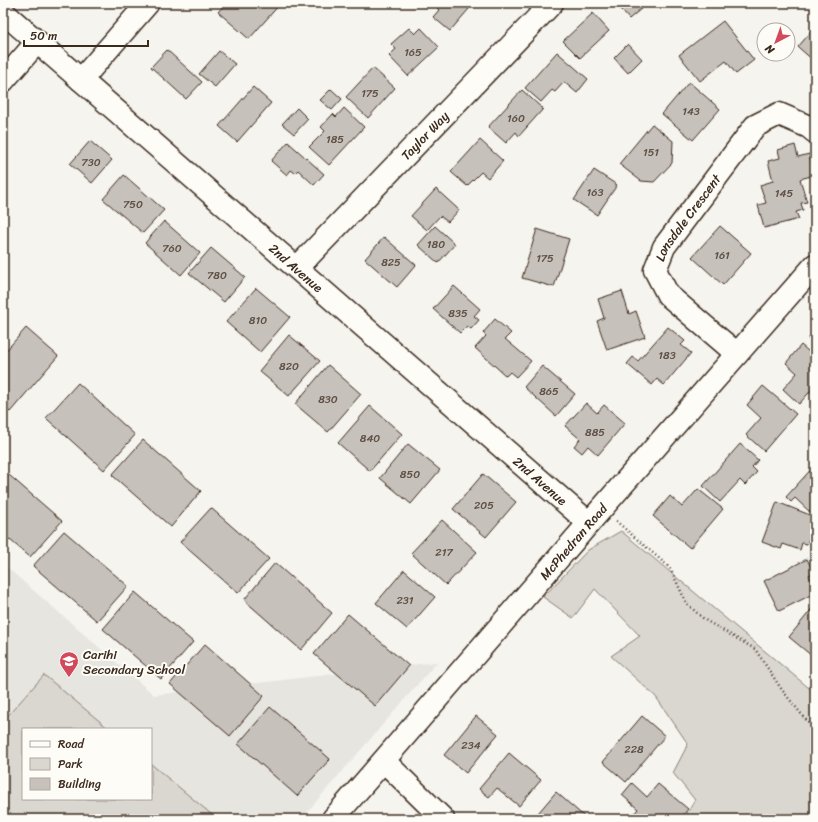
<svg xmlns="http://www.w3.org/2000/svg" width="818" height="822" viewBox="0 0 818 822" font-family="Sriracha,sans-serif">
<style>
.built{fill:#e7e5df;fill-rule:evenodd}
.green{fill:#dad6d0;stroke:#8a8077}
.building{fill:#c7c1bb;stroke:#3b2a1e}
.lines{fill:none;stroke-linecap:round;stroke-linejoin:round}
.minor-casing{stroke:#3b2a1e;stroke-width:25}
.path{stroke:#3b2a1e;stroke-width:2.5;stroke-dasharray:1 3;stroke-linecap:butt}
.minor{stroke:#fdfcf7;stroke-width:22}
.labels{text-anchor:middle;stroke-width:4;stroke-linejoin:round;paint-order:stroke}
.number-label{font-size:11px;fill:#5e5045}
.street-label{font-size:13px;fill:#3b2a1e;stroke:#fdfcf7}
.poi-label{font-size:13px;fill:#3b2a1e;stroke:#fdfcf7;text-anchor:start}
</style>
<rect width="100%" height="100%" fill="#f5f4ee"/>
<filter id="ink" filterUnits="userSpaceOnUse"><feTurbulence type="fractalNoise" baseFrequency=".025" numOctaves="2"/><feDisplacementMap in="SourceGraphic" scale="8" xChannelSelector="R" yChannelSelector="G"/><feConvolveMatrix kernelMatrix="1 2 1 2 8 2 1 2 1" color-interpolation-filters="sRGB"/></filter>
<g filter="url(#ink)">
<path class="built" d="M3,564L154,695L437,662L301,819H3ZM23,729H151V799H23Z"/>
<path class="green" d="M621,531L815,693V819H684L695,800L673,773L688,744L656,697L611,656L640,636L595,589L573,618L543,597L588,550Z
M44,675L109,729H23V799H151V764L217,819H3V721Z"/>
<path class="building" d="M226,3H279L280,4L249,39L218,12Z
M432,3H474L450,31L433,17L439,10Z
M615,3H648L629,19Z
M593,13L609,31L580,58L563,41Z
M723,21L754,60L736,74L726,61L700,81L679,55Z
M815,27V62L798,47Z
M409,28L415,34L421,28L439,47L408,76L389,56L396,49L391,44Z
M628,44L642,59L628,73L614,58Z
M167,50L202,82L186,99L151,67Z
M219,51L235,64L215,87L199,74Z
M557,52L588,79L577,93L564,82L555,92L552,90L541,102L525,88Z
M373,68L395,88L368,118L346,97Z
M689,82L720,109L693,140L662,114Z
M253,87L271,103L237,142L219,126Z
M331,89L342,99L332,110L320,100Z
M522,90L543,109L519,136L516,132L506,143L488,127Z
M297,108L308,119L294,134L282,124Z
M344,108L364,127L329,165L309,147L325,131L321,127L333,114L336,117Z
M652,124L673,141L672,163L654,182L641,181L619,164Z
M480,140L503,161L488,178L481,172L467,186L451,172Z
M90,141L112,160L92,183L70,164Z
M288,142L324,174L314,185L298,170L295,173L291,170L287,175L271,161Z
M795,145L798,157L809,154L815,175L800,179L807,202L801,203L803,210L796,212L799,219L764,228L758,205L766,203L760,185L773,181L768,161L780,158L778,150Z
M594,170L617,185L597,215L574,200Z
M124,175L164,210L143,233L103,199Z
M436,189L459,210L448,222L440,216L427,230L411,216Z
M164,221L200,253L181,275L145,243Z
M435,226L455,244L438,263L418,245Z
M720,226L751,253L723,285L692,257Z
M537,229L569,239L554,287L522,278Z
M384,237L416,265L397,287L365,259Z
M211,248L245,277L224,302L189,273Z
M454,286L480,309L474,316L479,320L471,329L467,326L460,333L433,309Z
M256,288L290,317L260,352L226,322Z
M622,291L629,314L636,311L645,337L607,350L597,321L604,318L598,299Z
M495,319L511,333L505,339L531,361L516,377L510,372L506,376L475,348L486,336L483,333Z
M668,327L685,341L681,345L691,353L664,385L657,379L652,385L627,364L633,357L638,361Z
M26,328L58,356L10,412L3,407V354Z
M815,331V346L808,339Z
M289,335L320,361L289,396L259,371Z
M801,345L815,357V386L799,404L783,389L797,373L786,363Z
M328,365L361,394L328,432L295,404Z
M542,366L575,394L556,416L524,387Z
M78,383L135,435L104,470L46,418Z
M763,386L796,414L764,451L746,435L761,418L747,405Z
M586,403L597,413L604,405L625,423L598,455L588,446L582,453L574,446L580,439L565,426Z
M370,406L402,434L370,471L338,443Z
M143,440L201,491L171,527L112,475Z
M408,444L440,470L411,504L380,478Z
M740,444L758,460L752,467L757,472L745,485L740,480L720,502L703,486Z
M815,465V510L812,514L795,498L791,502L786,497Z
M483,474L516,502L486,537L453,509Z
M9,475L62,521L30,557L3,534V482Z
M698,489L723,509L690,548L653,516L670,496L682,507Z
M777,502L815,517V524L807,544L802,543L800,550L783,544L781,549L762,542Z
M211,508L269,559L238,593L180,542Z
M442,520L477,552L446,585L411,553Z
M64,531L128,586L97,621L33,566Z
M807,559L814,573L809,575L815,588V593L779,611L764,581Z
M275,563L332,613L301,650L244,600Z
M404,570L435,597L407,629L376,603Z
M135,592L193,642L161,679L103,629Z
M815,605V652L812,656L789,637Z
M348,614L409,666L375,706L314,654Z
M205,644L264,696L230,736L170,684Z
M270,707L330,759L297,796L238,744Z
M476,716L498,734L466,773L444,755Z
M642,716L665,736L626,782L603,762Z
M509,753L541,780L519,806L497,788L489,797L479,789Z
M632,783L647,797L658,784L688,809L680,819H638L633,815L638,809L622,795Z
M556,792L587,819H533Z"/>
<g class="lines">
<defs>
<g id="minor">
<path id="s1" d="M3,12L589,523"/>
<path d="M81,80L148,3"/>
<path d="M3,81L37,42"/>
<path id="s2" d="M297,268L552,3"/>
<path id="s3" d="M737,354L668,295L655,270L664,247L755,126L779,114L809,127L815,132"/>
<path d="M384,761L443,819"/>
<path id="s4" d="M333,819L589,523L815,265"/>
</g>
</defs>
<use href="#minor" class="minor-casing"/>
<path class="path" d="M616,521L670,568L687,604L705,620L755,649L782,690L815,731"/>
<use href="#minor" class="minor"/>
</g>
</g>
<defs>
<symbol id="school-pin" viewBox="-11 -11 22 30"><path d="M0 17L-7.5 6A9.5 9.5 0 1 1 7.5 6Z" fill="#d1495b" stroke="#fdfcf7"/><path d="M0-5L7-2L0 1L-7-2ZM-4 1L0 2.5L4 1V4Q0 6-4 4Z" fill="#fff"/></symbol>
</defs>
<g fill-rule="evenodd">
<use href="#school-pin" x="58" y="650" width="22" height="30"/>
</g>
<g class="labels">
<g class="number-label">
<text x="413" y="56">165</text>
<text x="370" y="97">175</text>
<text x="691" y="115">143</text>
<text x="516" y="122">160</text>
<text x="335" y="143">185</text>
<text x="651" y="156">151</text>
<text x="91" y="166">730</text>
<text x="595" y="196">163</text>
<text x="784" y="197">145</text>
<text x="133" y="208">750</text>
<text x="436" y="248">180</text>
<text x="172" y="252">760</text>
<text x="722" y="259">161</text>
<text x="545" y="262">175</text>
<text x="391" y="266">825</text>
<text x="217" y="279">780</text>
<text x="458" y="317">835</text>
<text x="258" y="324">810</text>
<text x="667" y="359">183</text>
<text x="289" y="370">820</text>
<text x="549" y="395">865</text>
<text x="328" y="403">830</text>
<text x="595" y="436">885</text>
<text x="370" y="442">840</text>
<text x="410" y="478">850</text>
<text x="484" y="509">205</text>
<text x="444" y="556">217</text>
<text x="405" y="604">231</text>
<text x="471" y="749">234</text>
<text x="634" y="753">228</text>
</g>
<g class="street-label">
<text dy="5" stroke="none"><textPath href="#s2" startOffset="184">Taylor Way</textPath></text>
<text dy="5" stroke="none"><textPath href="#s3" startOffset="181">Lonsdale Crescent</textPath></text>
<text dy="5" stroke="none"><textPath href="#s1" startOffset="389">2nd Avenue</textPath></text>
<text dy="5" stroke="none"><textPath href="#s1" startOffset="713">2nd Avenue</textPath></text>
<text dy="5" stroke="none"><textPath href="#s4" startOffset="367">McPhedran Road</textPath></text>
</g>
<g class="poi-label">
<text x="83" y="659">Carihi<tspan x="83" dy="15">Secondary School</tspan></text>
</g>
</g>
<rect width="818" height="822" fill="none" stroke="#fdfcf7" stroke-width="16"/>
<rect x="8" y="8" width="802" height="806" fill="none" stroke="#3b2a1e" stroke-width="1.5" filter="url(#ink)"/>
<rect x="22" y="728" width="130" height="72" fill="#fdfcf7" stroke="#afa8a0"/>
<rect x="30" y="741" width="20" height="6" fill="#fdfcf7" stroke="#afa8a0"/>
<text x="58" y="748" font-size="12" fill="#3b2a1e">Road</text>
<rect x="30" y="758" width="20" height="12" fill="#dad6d0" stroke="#afa8a0"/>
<text x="58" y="768" font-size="12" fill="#3b2a1e">Park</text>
<rect x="30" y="778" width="20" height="12" fill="#c7c1bb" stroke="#afa8a0"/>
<text x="58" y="788" font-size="12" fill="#3b2a1e">Building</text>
<g transform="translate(776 42) rotate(221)"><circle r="19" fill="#fdfcf7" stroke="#afa8a0"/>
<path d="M0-3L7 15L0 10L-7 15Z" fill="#d1495b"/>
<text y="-6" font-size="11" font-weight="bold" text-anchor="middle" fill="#3b2a1e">N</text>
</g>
<path d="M24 40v6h124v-6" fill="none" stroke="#3b2a1e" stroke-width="2"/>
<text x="30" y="40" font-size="12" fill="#3b2a1e" stroke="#fdfcf7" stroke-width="3" paint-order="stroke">50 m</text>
</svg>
